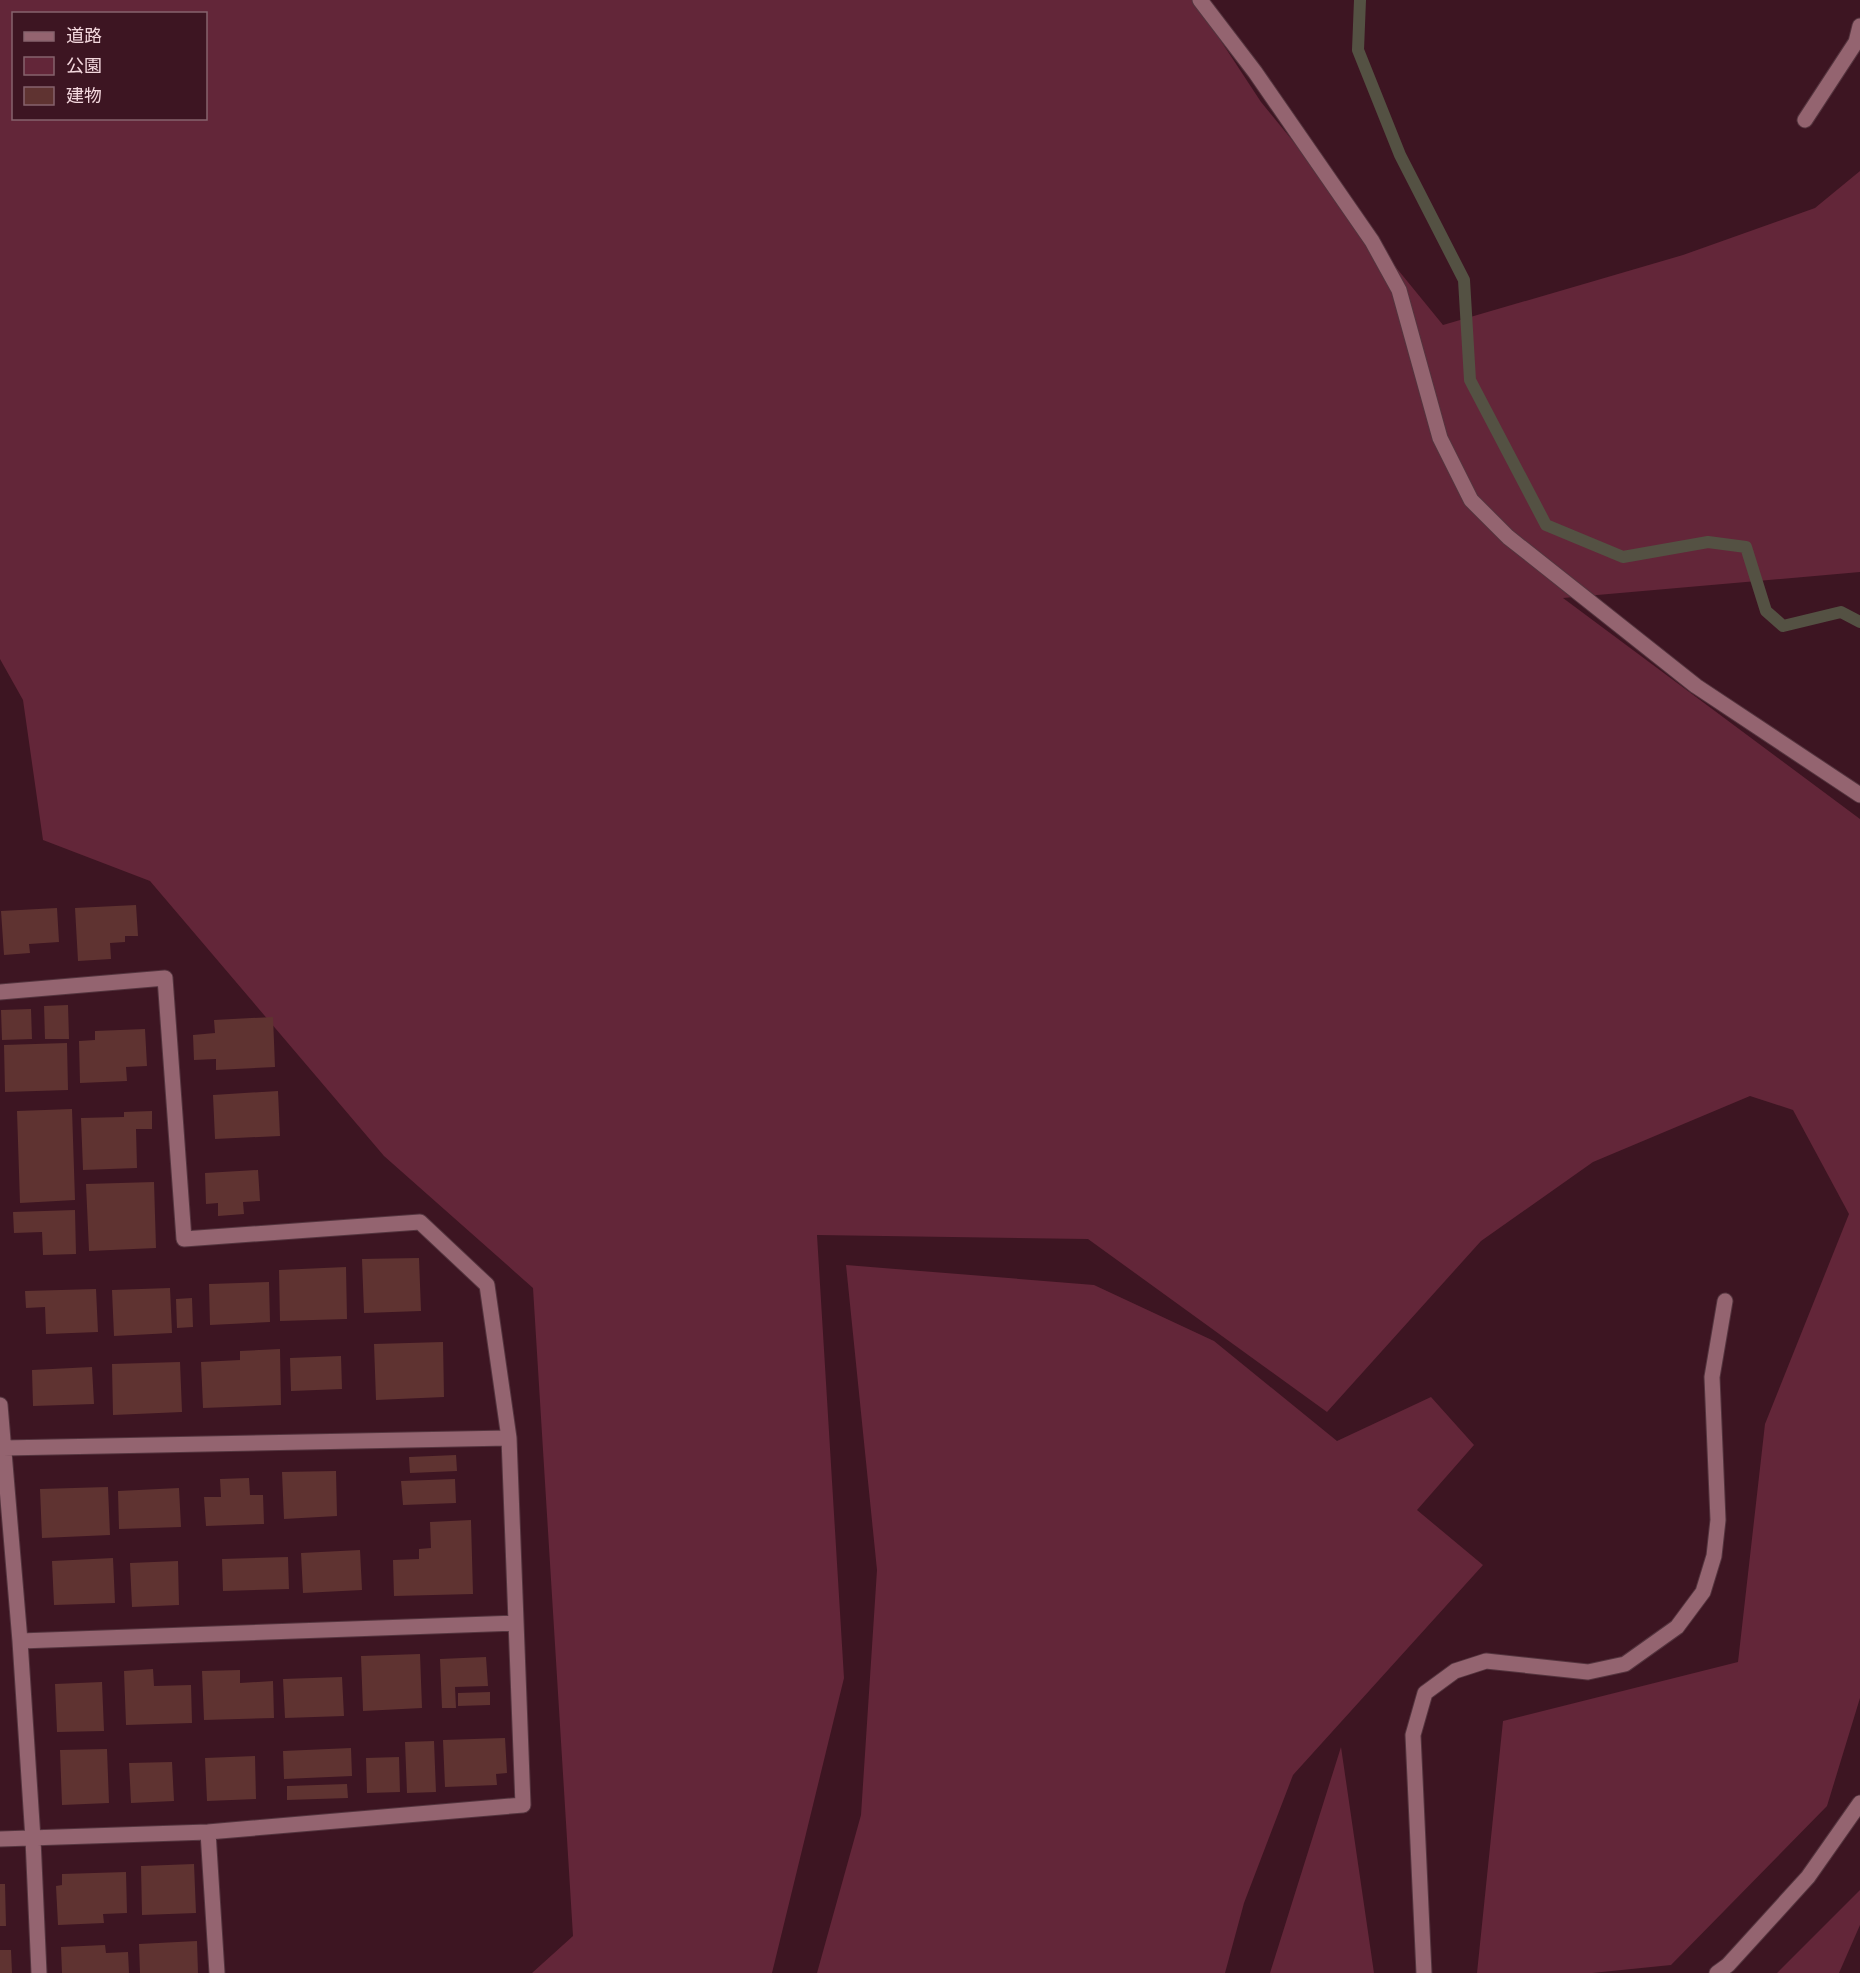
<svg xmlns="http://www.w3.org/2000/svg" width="1860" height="1973" viewBox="0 0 1860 1973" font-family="'DejaVu Sans','Noto Sans JP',sans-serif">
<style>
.green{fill:#632639;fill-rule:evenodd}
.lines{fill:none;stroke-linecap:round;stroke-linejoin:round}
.stream{stroke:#545143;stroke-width:12}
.building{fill:#5f3331}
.lane-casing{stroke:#54343e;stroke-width:17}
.street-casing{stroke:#54343e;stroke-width:17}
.lane{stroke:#946470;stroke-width:15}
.street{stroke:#946470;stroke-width:15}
</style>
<rect width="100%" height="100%" fill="#3d1522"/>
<path class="green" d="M0,0H1194L1261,102L1443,325L1683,255L1815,208L1860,171V572L1563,598L1860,819V1698L1827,1806L1671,1965L1592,1973H1477L1503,1721L1738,1662L1765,1424L1849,1214L1793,1110L1750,1096L1593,1162L1481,1241L1327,1412L1088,1239L817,1235L844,1678L772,1973H532L573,1936L533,1288L384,1156L150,881L43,840L23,700L0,659ZM14,14H206V118H14Z
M846,1265L1094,1285L1214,1341L1337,1441L1431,1397L1474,1445L1417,1510L1483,1565L1293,1775L1244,1903L1225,1973H817L861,1815L877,1570Z
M1341,1747L1374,1973H1270Z
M1860,1890V1925L1839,1973H1777Z"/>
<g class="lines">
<path class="stream" d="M1360,0L1358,50L1400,155L1464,280L1470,380L1546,525L1623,557L1708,542L1746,547L1766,611L1783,626L1841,612L1860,622"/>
</g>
<path class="building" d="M136,905L138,936H125V942L110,943L111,959L78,961L75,908Z
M57,908L59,942L29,944L30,953L4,955L1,911Z
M68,1005L69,1039H45L44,1006Z
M31,1009L32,1039L2,1040L1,1010Z
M273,1017L275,1067L216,1070V1059L194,1060L193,1035L215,1033L214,1020Z
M145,1029L147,1066L126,1067L127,1081L80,1083L79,1041L95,1040V1031Z
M67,1043L68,1090L5,1092L4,1045Z
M278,1091L280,1136L215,1139L213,1095Z
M72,1109L75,1200L20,1203L17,1111Z
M152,1111V1129H136L137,1168L83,1170L81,1118L124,1117V1112Z
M258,1170L260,1201L243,1202L244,1214L218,1216V1203L206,1204L205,1173Z
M154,1182L156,1248L89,1251L86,1184Z
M75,1210L76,1254L43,1255L42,1232L14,1233L13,1212Z
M419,1258L421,1311L364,1313L362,1259Z
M346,1267L347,1319L280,1321L279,1270Z
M269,1282L270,1322L210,1325L209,1284Z
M170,1288L172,1333L114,1336L112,1290Z
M96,1289L98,1332L46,1334L45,1307L26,1308L25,1291Z
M192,1298L193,1327L177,1328L176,1299Z
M443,1342L444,1397L376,1400L374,1344Z
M280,1349L281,1405L203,1408L201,1362L240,1360V1351Z
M341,1356L342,1389L291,1391L290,1358Z
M180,1362L182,1412L113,1415L112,1364Z
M92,1367L94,1404L33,1406L32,1370Z
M456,1455L457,1471L410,1473L409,1457Z
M336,1471L337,1516L284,1519L282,1472Z
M249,1478L250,1495H263L264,1524L206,1526L204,1497H221L220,1479Z
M455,1479L456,1503L403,1505L401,1481Z
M108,1487L110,1535L42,1538L40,1489Z
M179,1488L181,1527L119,1529L118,1491Z
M471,1520L473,1594L394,1596L393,1560L419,1559V1549L431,1548L430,1522Z
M360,1550L362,1590L303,1593L301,1553Z
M288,1557L289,1589L223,1591L222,1559Z
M113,1558L115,1603L54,1605L52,1561Z
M178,1561L179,1605L132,1607L130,1563Z
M420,1654L422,1708L363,1711L361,1656Z
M486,1657L488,1686L455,1687L456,1708H442L440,1659Z
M153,1669L154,1686L191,1685L192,1723L126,1725L124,1671Z
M240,1670V1683L273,1681L274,1718L204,1720L202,1671Z
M342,1677L344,1716L285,1718L283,1679Z
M102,1682L104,1731L57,1732L55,1684Z
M490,1692V1705L458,1706V1693Z
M505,1738L507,1773L496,1774L497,1785L445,1787L443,1740Z
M434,1741L436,1792L407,1793L405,1742Z
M351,1748L352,1776L284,1779L283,1751Z
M107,1749L109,1803L62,1805L60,1750Z
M255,1756L256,1799L207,1801L205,1758Z
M399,1757L400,1792L367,1793L366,1758Z
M172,1762L174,1801L131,1803L129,1763Z
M347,1784L348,1798L287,1800V1786Z
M194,1864L196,1913L142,1915L141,1866Z
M126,1872L127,1913L103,1914L104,1923L58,1925L56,1886L62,1885V1874Z
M0,1884H5L6,1926H0Z
M197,1941L198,1973H140L139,1944Z
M105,1945L106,1953L128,1952L129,1973H62L61,1947Z
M0,1950H11L12,1973H0Z"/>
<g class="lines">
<defs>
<path id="lane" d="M1424,1973L1413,1735L1425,1693L1455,1671L1486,1661L1588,1672L1625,1664L1677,1627L1703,1592L1714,1556L1718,1520L1712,1377L1725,1301
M1717,1973L1728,1965L1808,1877L1860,1803"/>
<path id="street" d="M1200,0L1255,72L1372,241L1399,290L1440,438L1471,500L1508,537L1696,686L1860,795
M1805,120L1856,42L1860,26
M0,992L165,978L184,1239L420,1222L487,1285L509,1438L523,1805L208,1832L0,1839
M0,1405L20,1641L33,1839L39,1973
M3,1448L509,1438
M20,1641L516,1623
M208,1832L217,1973"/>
</defs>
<use href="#lane" class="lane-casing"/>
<use href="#street" class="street-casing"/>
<use href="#lane" class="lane"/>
<use href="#street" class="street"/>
</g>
<rect x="12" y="12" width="195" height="108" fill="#3d1522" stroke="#86636d" stroke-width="1.5"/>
<rect x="24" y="32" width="30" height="9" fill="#946470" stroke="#86636d" stroke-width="1.5"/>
<text x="66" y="42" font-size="18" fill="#f4d8de">道路</text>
<rect x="24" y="57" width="30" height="18" fill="#632639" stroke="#86636d" stroke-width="1.5"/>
<text x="66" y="72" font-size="18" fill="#f4d8de">公園</text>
<rect x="24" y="87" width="30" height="18" fill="#5f3331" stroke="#86636d" stroke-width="1.5"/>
<text x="66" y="102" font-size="18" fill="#f4d8de">建物</text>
</svg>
